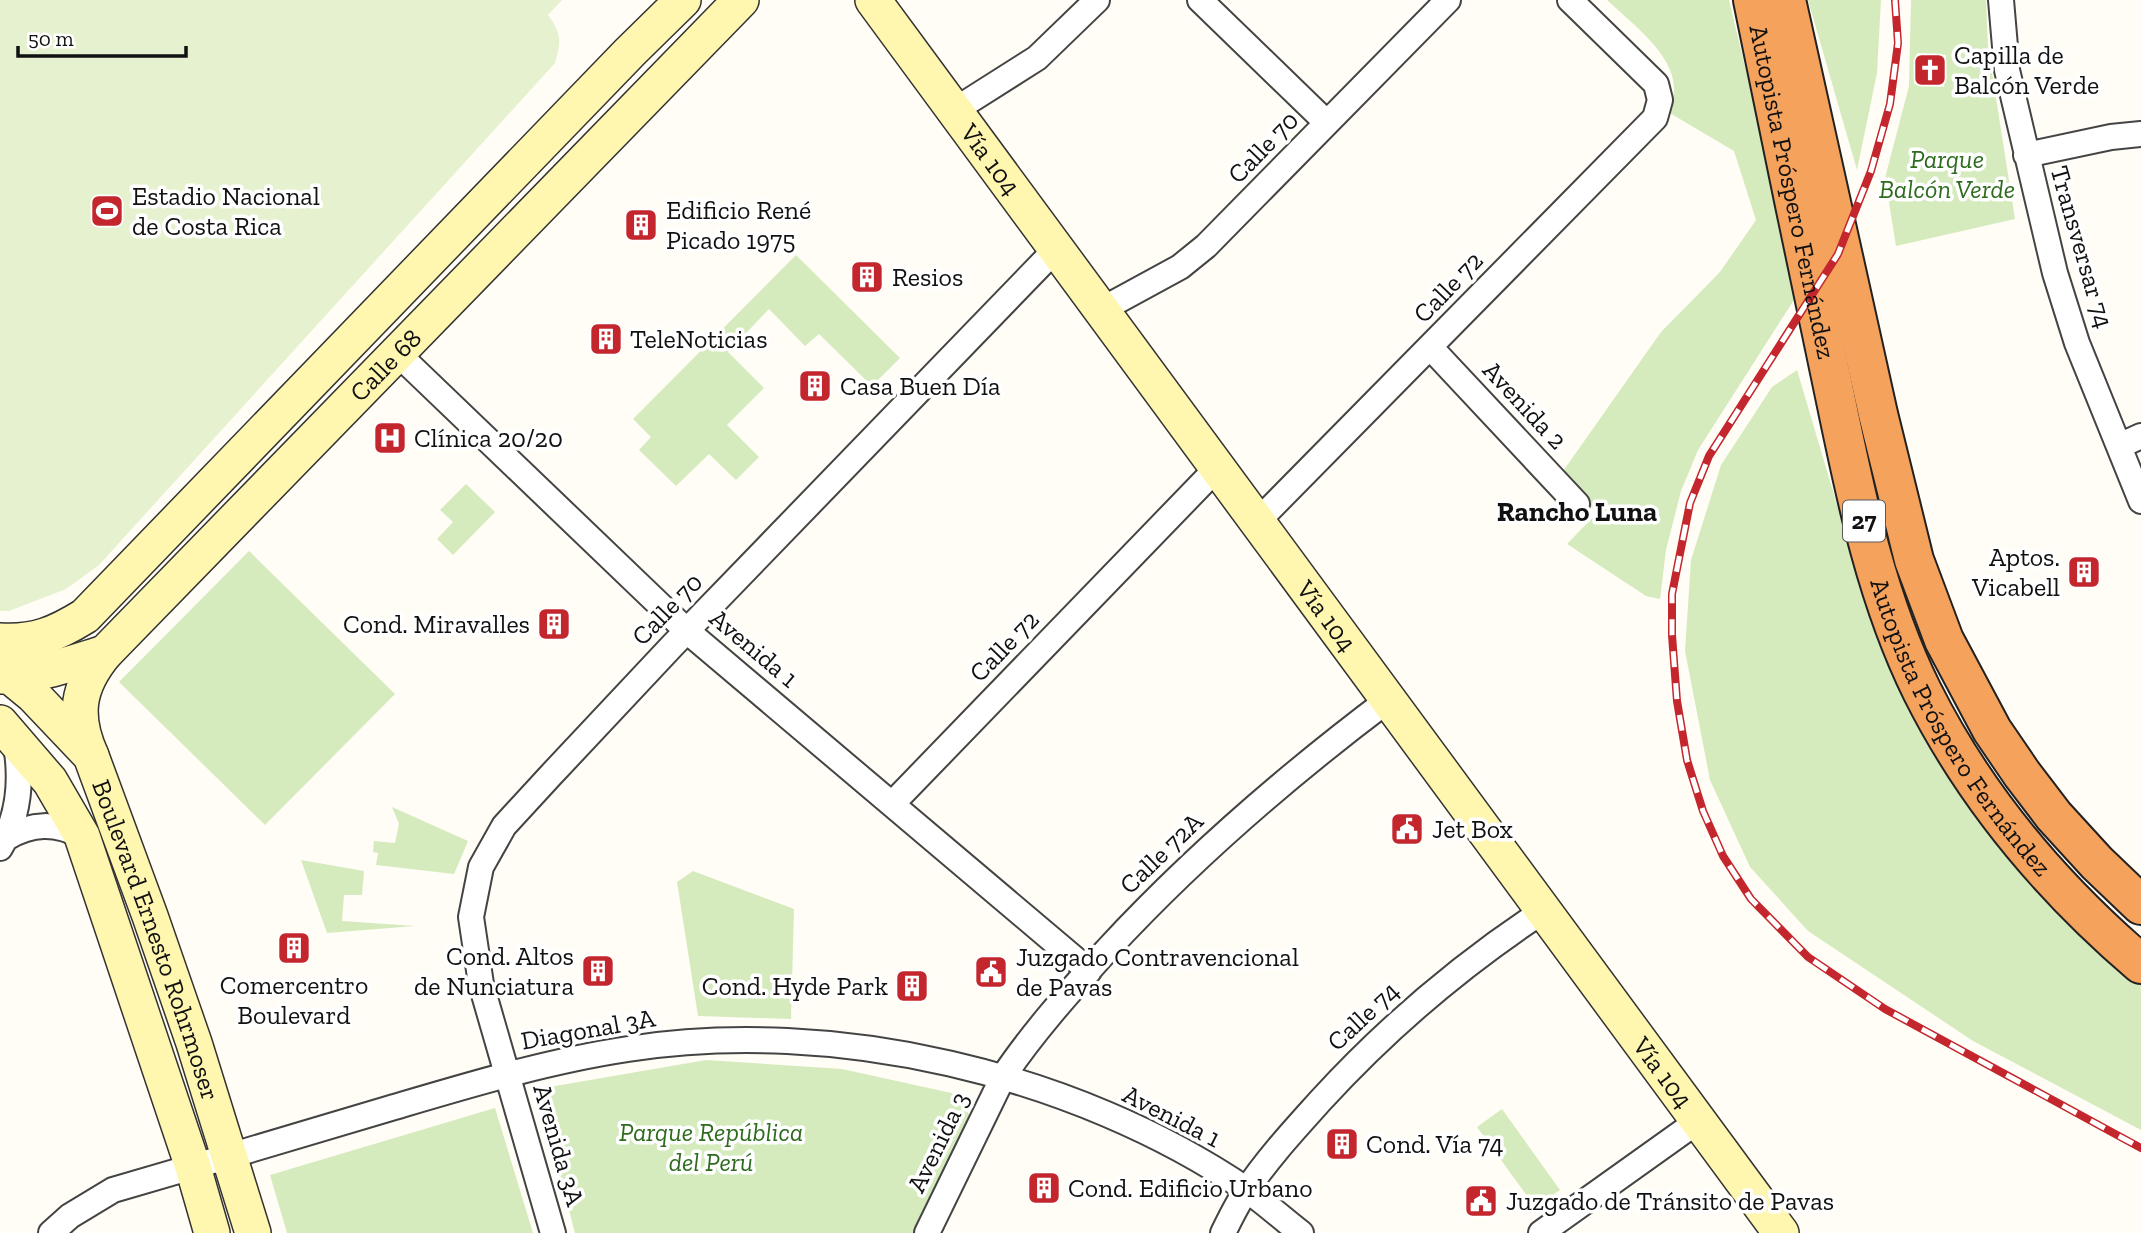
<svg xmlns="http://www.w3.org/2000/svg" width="2141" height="1233" viewBox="0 0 2141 1233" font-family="'Zilla Slab',serif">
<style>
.green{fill:#d5ebbd;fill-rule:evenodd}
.pitch{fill:#e6f2cf}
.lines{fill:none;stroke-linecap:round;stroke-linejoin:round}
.street-casing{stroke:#444;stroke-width:28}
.secondary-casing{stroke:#333;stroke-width:38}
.highway-casing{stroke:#222;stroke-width:42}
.street{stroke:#fff;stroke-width:24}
.secondary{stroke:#fff6b0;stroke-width:35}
.highway{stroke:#f5a25d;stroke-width:38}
.rail-casing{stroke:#c4262e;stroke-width:8}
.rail{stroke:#fff;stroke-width:5;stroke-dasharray:16;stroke-linecap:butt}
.labels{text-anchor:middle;stroke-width:7;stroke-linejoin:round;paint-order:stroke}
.shield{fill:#fff;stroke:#585858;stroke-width:2}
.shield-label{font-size:24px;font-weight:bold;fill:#111}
.poi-label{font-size:26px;fill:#111;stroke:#fff;text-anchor:start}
.street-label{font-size:26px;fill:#111;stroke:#fff}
.park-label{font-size:26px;font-style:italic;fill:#2f6b1f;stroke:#fff}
.neighbourhood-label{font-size:28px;font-weight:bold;fill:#111;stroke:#fff}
</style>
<rect width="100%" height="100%" fill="#fffdf5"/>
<path class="green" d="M1607,0H1729L1799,292L1698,450L1681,491L1666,550L1660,599L1646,596L1567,544L1597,513L1561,474L1661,332L1720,272L1756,220L1734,151L1668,112C1670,106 1674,98 1674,91C1676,55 1631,23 1607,0Z
M1808,0H1881L1877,73L1857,170Z
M1911,0H1986L1988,47L2015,219L1896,246L1885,178L1909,86ZM1917,53L1946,55L1944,87L1914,84Z
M796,255L900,358L872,386L819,334L805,346L769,309L728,352L764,388L727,425L759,457L736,480L709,454L676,486L639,450L651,437L633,419Z
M1797,370L1873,626L1935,744L2141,971V1130L1973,1041L1808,931L1750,867L1710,780L1685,651L1691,560L1721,465L1772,387Z
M466,484L495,512L453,555L437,539L453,522L440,510Z
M249,551L395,694L265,825L119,682Z
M392,807L468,841L454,874L376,865L378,853L373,852L374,841L395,843L399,824Z
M301,860L364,871L362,895H344L342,921L415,926L327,933Z
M693,871L794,909L791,1019L698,1016L677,882Z
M706,1060L842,1069L956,1094L970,1116L936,1186L921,1233H575L538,1089Z
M495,1108L533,1233H287L270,1175Z
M1502,1109L1560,1190L1535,1207L1477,1127Z"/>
<path class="pitch" d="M0,0H562L548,15C562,34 561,41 555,63L99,565L66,589L9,611H0Z"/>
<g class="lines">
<defs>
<path id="street" d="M1200,0L1327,123
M2001,0L2007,70L2055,273L2077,343L2141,501
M955,110L1037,58L1097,0
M2026,155L2111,137L2141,134
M1101,310L1180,267L1206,246L1448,0
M1430,347L1577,504
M397,353L687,631L1089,971
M2119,446L2141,436
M1257,522L1655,118L1660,100L1656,84L1570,0
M892,804L1217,468
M6,838C32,823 55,822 82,836
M0,848C20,815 22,776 15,739
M51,1233L70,1216L113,1190C206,1163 298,1136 391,1108C469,1085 548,1061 628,1049C834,1017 1075,1073 1247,1190C1265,1203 1283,1219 1301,1233
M553,1233L481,984L471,917L481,867L504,826L550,776L672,646L1056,249
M927,1233L1003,1077C1033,1032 1071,990 1107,950C1193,857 1287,776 1388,700
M1223,1233C1230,1219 1237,1204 1246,1191C1267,1159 1295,1129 1321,1100C1387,1028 1461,965 1543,911
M1541,1233L1698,1121"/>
<g id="secondary">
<path id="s1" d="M873,0L1781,1233"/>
<path d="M0,641C35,643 56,634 85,616L630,52L683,0"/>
<path id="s2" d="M0,668L33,695L91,756L150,916L194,1043L253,1233"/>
<path d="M0,676C35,677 72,663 105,653"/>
<path d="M0,723L50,781L82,836L193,1167L212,1233"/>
<path id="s3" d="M91,756C73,716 77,687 105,653L741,0"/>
</g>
<g id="highway">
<path id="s4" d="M1753,0C1778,122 1803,245 1829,367C1852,476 1872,590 1922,691C1975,797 2051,887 2141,964"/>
<path d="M1786,0L1878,414L1914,560L1944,640L1992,730L2022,774L2054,816L2097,863L2141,905"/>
</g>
</defs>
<use href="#street" class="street-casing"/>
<use href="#secondary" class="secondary-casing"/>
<use href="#highway" class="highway-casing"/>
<use href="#street" class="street"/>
<use href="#secondary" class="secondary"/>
<use href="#highway" class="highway"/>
<defs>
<path id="rail" d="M1895,0L1898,43L1890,104L1871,171L1838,254L1709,456L1690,503L1672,594V635L1677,701L1687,760L1703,811L1723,856L1751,899L1808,957L1885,1009L2141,1148"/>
</defs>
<use href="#rail" class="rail-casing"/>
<use href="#rail" class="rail"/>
</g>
<defs>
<symbol id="church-square" viewBox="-11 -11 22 22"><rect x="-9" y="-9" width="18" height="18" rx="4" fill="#c4262e" stroke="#fff"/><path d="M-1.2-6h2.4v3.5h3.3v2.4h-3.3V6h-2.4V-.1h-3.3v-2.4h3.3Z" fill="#fff"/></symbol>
<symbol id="stadium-square" viewBox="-11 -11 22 22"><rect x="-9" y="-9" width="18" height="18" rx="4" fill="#c4262e" stroke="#fff"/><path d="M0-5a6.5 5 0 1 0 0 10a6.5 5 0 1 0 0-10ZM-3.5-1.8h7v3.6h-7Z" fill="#fff"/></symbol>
<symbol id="building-square" viewBox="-11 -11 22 22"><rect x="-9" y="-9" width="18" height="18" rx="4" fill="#c4262e" stroke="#fff"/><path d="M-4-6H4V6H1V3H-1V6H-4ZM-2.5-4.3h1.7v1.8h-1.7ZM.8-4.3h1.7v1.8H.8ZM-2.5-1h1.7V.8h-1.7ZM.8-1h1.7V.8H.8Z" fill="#fff"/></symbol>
<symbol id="hospital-square" viewBox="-11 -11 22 22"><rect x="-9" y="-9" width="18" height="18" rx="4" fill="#c4262e" stroke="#fff"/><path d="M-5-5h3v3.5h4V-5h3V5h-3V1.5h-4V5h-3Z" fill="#fff"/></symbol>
<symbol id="civic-square" viewBox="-11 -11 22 22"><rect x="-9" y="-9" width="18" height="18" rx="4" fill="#c4262e" stroke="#fff"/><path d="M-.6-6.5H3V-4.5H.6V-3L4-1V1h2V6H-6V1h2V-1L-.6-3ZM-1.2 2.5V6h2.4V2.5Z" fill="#fff"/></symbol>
</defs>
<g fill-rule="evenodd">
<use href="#church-square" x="1911" y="51" width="38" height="38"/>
<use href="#stadium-square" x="88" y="192" width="38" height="38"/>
<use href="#building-square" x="622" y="206" width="38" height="38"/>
<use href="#building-square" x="848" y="258" width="38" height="38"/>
<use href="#building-square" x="587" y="320" width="38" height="38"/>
<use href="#building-square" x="796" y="367" width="38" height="38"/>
<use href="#hospital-square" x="371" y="419" width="38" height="38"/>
<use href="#building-square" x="2065" y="553" width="38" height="38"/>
<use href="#building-square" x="535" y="605" width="38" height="38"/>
<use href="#civic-square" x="1388" y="810" width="38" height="38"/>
<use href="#building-square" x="275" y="929" width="38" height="38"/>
<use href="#building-square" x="579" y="952" width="38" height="38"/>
<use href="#civic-square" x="972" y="953" width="38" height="38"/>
<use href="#building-square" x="893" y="967" width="38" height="38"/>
<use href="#building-square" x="1323" y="1125" width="38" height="38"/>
<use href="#building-square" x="1025" y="1169" width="38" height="38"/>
<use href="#civic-square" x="1462" y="1182" width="38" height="38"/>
</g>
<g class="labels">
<rect class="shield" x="1843" y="500.5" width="42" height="41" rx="5"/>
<g class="shield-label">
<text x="1864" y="529">27</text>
</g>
<g class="poi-label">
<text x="1954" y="64">Capilla de<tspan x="1954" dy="30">Balcón Verde</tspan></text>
<text x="132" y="205">Estadio Nacional<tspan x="132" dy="30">de Costa Rica</tspan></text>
<text x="666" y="219">Edificio René<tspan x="666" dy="30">Picado 1975</tspan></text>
<text x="892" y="286">Resios</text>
<text x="630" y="348">TeleNoticias</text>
<text x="840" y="395">Casa Buen Día</text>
<text x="414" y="447">Clínica 20/20</text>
<text x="2060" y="566" text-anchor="end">Aptos.<tspan x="2060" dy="30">Vicabell</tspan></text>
<text x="530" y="633" text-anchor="end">Cond. Miravalles</text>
<text x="1432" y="838">Jet Box</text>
<text x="574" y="965" text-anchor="end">Cond. Altos<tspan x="574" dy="30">de Nunciatura</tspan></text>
<text x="1016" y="966">Juzgado Contravencional<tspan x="1016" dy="30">de Pavas</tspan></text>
<text x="294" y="994" text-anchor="middle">Comercentro<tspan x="294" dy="30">Boulevard</tspan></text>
<text x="888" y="995" text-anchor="end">Cond. Hyde Park</text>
<text x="1366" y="1153">Cond. Vía 74</text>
<text x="1068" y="1197">Cond. Edificio Urbano</text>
<text x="1506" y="1210">Juzgado de Tránsito de Pavas</text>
</g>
<g class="street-label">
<text transform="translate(1263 147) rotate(-46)" y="9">Calle 70</text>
<text dy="9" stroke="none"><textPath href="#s1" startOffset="198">Vía 104</textPath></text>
<text dy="9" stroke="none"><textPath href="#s4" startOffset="196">Autopista Próspero Fernández</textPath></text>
<text transform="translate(2082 247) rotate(74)" y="9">Transversar 74</text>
<text transform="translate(1448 287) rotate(-46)" y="9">Calle 72</text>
<text dy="9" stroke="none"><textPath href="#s3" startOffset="513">Calle 68</textPath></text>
<text transform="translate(1525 405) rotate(47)" y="9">Avenida 2</text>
<text transform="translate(667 609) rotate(-46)" y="9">Calle 70</text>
<text dy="9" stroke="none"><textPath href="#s1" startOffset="765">Vía 104</textPath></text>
<text transform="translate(1004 646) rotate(-46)" y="9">Calle 72</text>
<text transform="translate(754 648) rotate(40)" y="9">Avenida 1</text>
<text dy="9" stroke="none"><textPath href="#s4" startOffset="763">Autopista Próspero Fernández</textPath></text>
<text transform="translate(1161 853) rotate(-44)" y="9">Calle 72A</text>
<text dy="9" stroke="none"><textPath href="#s2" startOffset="322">Boulevard Ernesto Rohrmoser</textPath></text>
<text transform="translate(1363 1016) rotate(-43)" y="9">Calle 74</text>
<text transform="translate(588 1029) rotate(-10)" y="9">Diagonal 3A</text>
<text dy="9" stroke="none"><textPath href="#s1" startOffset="1332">Vía 104</textPath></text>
<text transform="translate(1172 1116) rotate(27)" y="9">Avenida 1</text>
<text transform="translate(938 1142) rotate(-64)" y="9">Avenida 3</text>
<text transform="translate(559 1145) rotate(74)" y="9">Avenida 3A</text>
</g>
<g class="park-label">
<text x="1947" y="168">Parque<tspan x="1947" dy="30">Balcón Verde</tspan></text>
<text x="711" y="1141">Parque República<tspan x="711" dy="30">del Perú</tspan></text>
</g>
<g class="neighbourhood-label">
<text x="1577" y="521">Rancho Luna</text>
</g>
</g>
<path d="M18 46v10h168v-10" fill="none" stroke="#111111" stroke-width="3.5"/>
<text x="28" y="46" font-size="21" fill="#111111" stroke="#ffffff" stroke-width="5" paint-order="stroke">50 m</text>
</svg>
